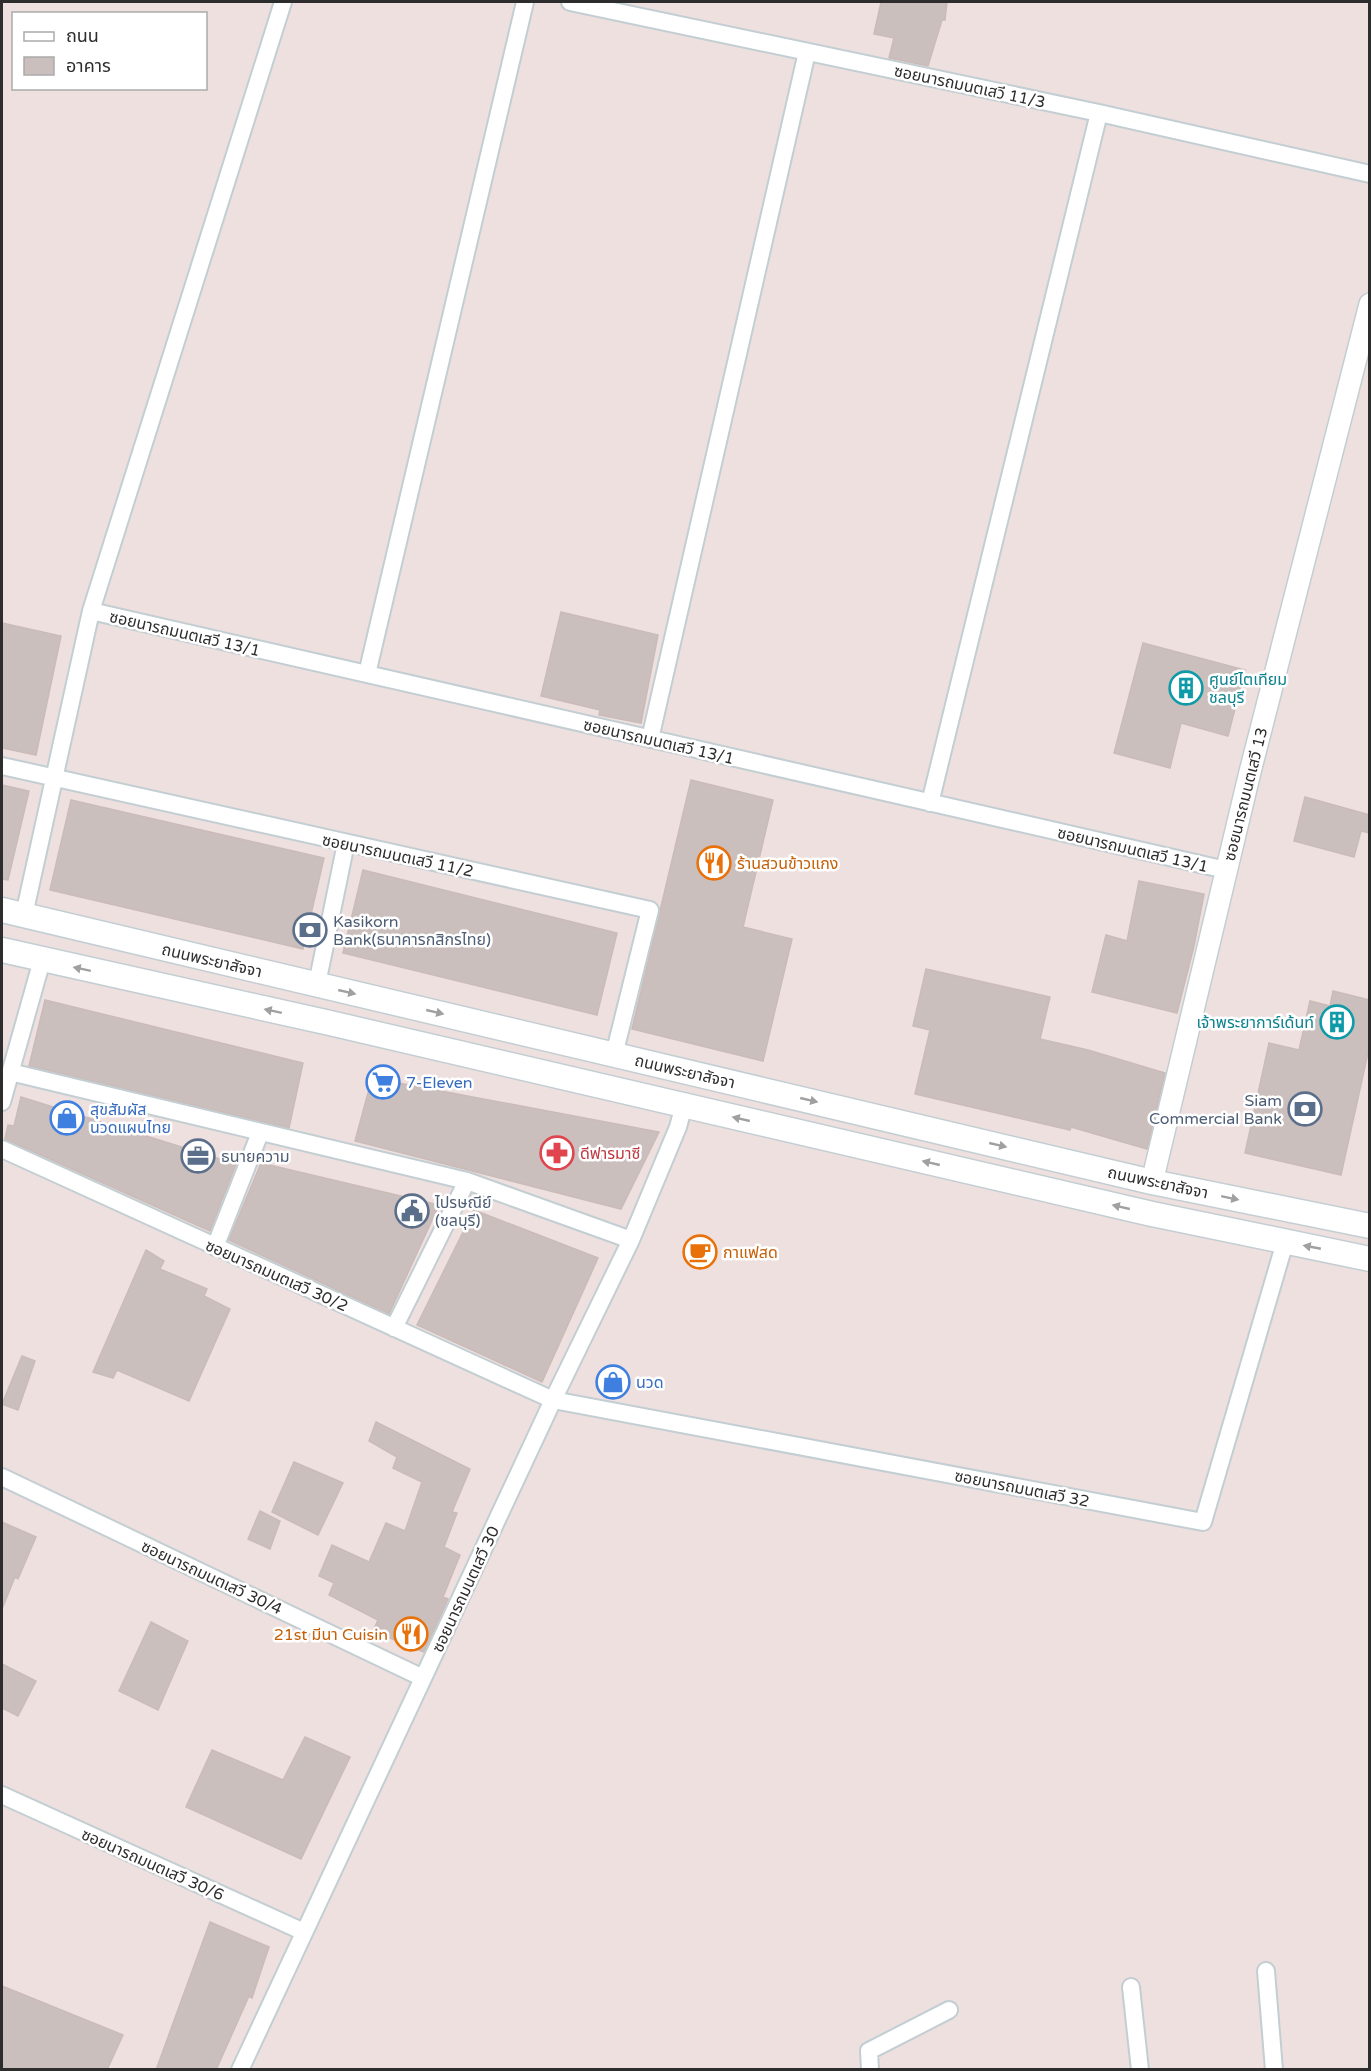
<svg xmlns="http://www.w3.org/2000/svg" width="1371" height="2071" viewBox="0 0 1371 2071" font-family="'Varela Round','Noto Sans Thai',sans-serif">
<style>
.building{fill:#cabfbd;stroke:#cabbb8;stroke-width:1.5}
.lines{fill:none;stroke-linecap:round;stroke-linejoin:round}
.minor-casing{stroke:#c3ced3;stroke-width:20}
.tertiary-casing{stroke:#c3ced3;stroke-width:24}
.secondary-casing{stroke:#c3ced3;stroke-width:27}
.minor{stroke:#fff;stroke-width:16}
.tertiary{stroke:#fff;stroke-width:21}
.secondary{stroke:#fff;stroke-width:24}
.oneway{fill:#a0a0a0}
.labels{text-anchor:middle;stroke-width:5;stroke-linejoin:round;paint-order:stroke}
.street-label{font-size:16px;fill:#2d2d2d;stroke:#fff}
.culture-label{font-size:16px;fill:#0d838f;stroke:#fff;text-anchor:start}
.food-label{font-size:16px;fill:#c56008;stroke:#fff;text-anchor:start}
.service-label{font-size:16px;fill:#4e5e75;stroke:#fff;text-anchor:start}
.shop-label{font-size:16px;fill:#366cbe;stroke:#fff;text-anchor:start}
.health-label{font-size:16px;fill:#be3a42;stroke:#fff;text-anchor:start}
</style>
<rect width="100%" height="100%" fill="#eee0df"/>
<path class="building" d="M881,2H947L945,20H942L928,66L889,58L894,38L874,34Z
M561,612L658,635L641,723L599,715L600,710L541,696Z
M2,623L61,636L36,755L2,748Z
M1143,643L1245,670L1228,736L1181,723L1170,768L1114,753Z
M691,780L773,800L743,927L792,939L763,1061L632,1029Z
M2,785L29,791L8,880L2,879Z
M1305,797L1370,815V833L1361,831L1354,857L1294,841Z
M71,800L324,858L303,949L50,890Z
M363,870L617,933L597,1015L343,953Z
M1139,881L1204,894L1194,946L1177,1013L1092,992L1106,935L1127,941Z
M926,969L1050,997L1040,1039L1088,1050L1165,1073L1147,1149L1071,1127L1070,1130L915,1094L930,1030L913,1026Z
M1333,991L1370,1000V1044L1341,1175L1245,1153L1269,1043L1299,1050L1310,1001L1330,1006Z
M45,1000L303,1063L289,1128L29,1066Z
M372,1078L659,1132L621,1209L355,1141Z
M21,1097L236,1164L210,1231L5,1139L8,1125L14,1126Z
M261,1163L439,1205L389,1314L229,1240Z
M474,1210L598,1258L542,1382L417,1325Z
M146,1250L164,1261L160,1269L207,1289L204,1296L230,1309L189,1401L117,1370L113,1378L93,1372Z
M22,1356L35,1361L18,1410L2,1404Z
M376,1422L470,1469L452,1512L457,1513L444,1547L460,1555L443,1597L448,1599L424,1652L373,1631L378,1620L329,1595L334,1583L319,1576L332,1545L369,1562L386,1523L405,1531L422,1482L393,1468L397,1457L369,1441Z
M294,1462L343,1483L318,1535L272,1512Z
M260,1511L280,1521L270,1549L248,1539Z
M2,1522L36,1537L18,1579L15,1577L2,1609Z
M151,1622L188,1641L158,1710L119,1691Z
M2,1664L36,1681L18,1716L2,1708Z
M305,1737L350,1757L301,1859L186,1807L212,1750L283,1780Z
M210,1922L269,1947L252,1998L249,1996L216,2070H156Z
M2,1986L123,2035L107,2070H2Z"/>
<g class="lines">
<defs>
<path id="minor" d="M570,2L1099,113L1370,174
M91,611L1226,870
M367,674L525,2
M650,739L807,52
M2,766L650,910L614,1055
M930,803L1099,113
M24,915L91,611L283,2
M317,984L346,843
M10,1072L467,1181L631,1240
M2,1102L42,960
M2,1149L553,1400L1203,1522L1285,1242
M215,1247L260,1133
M394,1328L467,1181
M2,1477L423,1678
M2,1795L304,1932
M1266,1971L1274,2070
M1131,1987L1140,2070
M240,2070L553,1400L631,1240L678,1127L684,1105
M870,2070L869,2051L949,2010"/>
<path id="tertiary" d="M1152,1182L1250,772L1370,304"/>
<path id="secondary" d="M2,910L1152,1182L1370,1226
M2,950L330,1023L1152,1214L1370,1259"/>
</defs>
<use href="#minor" class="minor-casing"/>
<use href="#tertiary" class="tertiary-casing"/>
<use href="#secondary" class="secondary-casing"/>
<use href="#minor" class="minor"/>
<use href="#tertiary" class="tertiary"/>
<use href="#secondary" class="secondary"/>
</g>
<defs><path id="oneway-solid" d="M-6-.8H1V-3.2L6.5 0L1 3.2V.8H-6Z" transform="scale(1.5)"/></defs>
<g class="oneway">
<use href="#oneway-solid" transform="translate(82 969) rotate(-168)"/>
<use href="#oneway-solid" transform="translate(347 992) rotate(13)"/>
<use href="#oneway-solid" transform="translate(273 1011) rotate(-168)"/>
<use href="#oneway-solid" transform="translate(435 1012) rotate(13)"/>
<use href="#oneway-solid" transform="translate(809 1100) rotate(13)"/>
<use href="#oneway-solid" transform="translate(741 1119) rotate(-167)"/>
<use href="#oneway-solid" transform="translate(998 1145) rotate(13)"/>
<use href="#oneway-solid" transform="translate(931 1163) rotate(-167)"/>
<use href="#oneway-solid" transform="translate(1230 1198) rotate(12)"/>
<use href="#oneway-solid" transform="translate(1121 1207) rotate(-167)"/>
<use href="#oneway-solid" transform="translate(1312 1247) rotate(-169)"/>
</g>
<defs>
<symbol id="building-ring" viewBox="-11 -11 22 22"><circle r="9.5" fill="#fff" stroke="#0f9aa8" stroke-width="1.5"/><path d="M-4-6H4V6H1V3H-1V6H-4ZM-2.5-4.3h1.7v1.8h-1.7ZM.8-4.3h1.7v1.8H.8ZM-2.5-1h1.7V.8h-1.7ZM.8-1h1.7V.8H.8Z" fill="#0f9aa8"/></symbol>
<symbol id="restaurant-ring" viewBox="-11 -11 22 22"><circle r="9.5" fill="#fff" stroke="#e8710a" stroke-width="1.5"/><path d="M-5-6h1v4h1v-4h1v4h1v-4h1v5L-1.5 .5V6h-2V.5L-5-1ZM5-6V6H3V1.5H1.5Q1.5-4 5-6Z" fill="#e8710a"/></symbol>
<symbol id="bank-ring" viewBox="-11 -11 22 22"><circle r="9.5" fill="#fff" stroke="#5c6f8a" stroke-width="1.5"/><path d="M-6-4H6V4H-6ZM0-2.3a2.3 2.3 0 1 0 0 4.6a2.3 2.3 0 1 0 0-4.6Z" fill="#5c6f8a"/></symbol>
<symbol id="supermarket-ring" viewBox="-11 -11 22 22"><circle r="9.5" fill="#fff" stroke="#3f7fe0" stroke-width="1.5"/><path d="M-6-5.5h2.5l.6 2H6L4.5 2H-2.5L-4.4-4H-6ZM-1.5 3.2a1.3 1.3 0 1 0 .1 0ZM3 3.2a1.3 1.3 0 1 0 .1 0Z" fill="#3f7fe0"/></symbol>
<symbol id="shop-ring" viewBox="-11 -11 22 22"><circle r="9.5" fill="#fff" stroke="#3f7fe0" stroke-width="1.5"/><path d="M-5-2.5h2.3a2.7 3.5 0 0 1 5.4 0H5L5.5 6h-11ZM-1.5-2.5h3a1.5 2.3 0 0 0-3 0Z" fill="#3f7fe0"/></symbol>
<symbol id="pharmacy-ring" viewBox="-11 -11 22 22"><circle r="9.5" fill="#fff" stroke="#e0444e" stroke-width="1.5"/><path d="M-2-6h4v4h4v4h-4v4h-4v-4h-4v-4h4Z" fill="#e0444e"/></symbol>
<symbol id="office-ring" viewBox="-11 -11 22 22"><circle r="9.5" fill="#fff" stroke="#5c6f8a" stroke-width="1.5"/><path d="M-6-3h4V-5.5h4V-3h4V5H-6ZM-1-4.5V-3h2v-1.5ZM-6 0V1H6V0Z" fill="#5c6f8a"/></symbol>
<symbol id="civic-ring" viewBox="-11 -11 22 22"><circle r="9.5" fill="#fff" stroke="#5c6f8a" stroke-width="1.5"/><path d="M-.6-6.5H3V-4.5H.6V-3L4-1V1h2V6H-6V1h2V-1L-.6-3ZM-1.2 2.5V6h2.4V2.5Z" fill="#5c6f8a"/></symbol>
<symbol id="cafe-ring" viewBox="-11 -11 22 22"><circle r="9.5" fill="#fff" stroke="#e8710a" stroke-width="1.5"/><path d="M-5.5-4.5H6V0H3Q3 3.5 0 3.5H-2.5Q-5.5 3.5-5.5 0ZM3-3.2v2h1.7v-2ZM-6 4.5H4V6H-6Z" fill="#e8710a"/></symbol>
</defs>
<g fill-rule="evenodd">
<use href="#building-ring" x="1167" y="669" width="38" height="38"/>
<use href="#restaurant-ring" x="695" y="844" width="38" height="38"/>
<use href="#bank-ring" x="291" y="911" width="38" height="38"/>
<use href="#building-ring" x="1318" y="1003" width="38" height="38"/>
<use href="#supermarket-ring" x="364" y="1063" width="38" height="38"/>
<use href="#bank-ring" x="1286" y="1090" width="38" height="38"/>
<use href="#shop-ring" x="48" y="1099" width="38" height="38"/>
<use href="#pharmacy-ring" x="538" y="1134" width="38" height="38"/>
<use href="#office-ring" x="179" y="1137" width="38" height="38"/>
<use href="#civic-ring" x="393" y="1192" width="38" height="38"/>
<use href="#cafe-ring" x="681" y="1233" width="38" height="38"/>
<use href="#shop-ring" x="594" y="1363" width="38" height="38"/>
<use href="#restaurant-ring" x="392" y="1615" width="38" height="38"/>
</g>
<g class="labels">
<g class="street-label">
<text transform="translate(970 86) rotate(12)" y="6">ซอยนารถมนตเสวี 11/3</text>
<text transform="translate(185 633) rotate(13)" y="6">ซอยนารถมนตเสวี 13/1</text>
<text transform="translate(659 741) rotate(13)" y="6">ซอยนารถมนตเสวี 13/1</text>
<text transform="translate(1245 794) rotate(-76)" y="6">ซอยนารถมนตเสวี 13</text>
<text transform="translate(1133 849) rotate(13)" y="6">ซอยนารถมนตเสวี 13/1</text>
<text transform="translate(398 855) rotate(12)" y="6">ซอยนารถมนตเสวี 11/2</text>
<text transform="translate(212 960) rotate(13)" y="6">ถนนพระยาสัจจา</text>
<text transform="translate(685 1071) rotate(13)" y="6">ถนนพระยาสัจจา</text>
<text transform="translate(1158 1182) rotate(12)" y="6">ถนนพระยาสัจจา</text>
<text transform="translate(277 1275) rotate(24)" y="6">ซอยนารถมนตเสวี 30/2</text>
<text transform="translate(1022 1488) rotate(11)" y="6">ซอยนารถมนตเสวี 32</text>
<text transform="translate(212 1577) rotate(25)" y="6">ซอยนารถมนตเสวี 30/4</text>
<text transform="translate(465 1589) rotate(-65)" y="6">ซอยนารถมนตเสวี 30</text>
<text transform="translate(153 1864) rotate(24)" y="6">ซอยนารถมนตเสวี 30/6</text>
</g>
<g class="culture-label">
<text x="1209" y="685">ศูนย์ไตเทียม<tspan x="1209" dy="18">ชลบุรี</tspan></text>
<text x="1314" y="1028" text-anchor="end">เจ้าพระยาการ์เด้นท์</text>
</g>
<g class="food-label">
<text x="737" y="869">ร้านสวนข้าวแกง</text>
<text x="723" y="1258">กาแฟสด</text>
<text x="388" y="1640" text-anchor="end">21st มีนา Cuisin</text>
</g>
<g class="service-label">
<text x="333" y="927">Kasikorn<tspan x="333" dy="18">Bank(ธนาคารกสิกรไทย)</tspan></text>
<text x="1282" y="1106" text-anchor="end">Siam<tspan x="1282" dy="18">Commercial Bank</tspan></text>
<text x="221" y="1162">ธนายความ</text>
<text x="435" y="1208">ไปรษณีย์<tspan x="435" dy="18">(ชลบุรี)</tspan></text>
</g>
<g class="shop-label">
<text x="406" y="1088">7-Eleven</text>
<text x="90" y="1115">สุขสัมผัส<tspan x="90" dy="18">นวดแผนไทย</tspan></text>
<text x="636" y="1388">นวด</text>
</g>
<g class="health-label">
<text x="580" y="1159">ดีฟารมาซี</text>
</g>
</g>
<rect width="1371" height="2071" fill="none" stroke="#2d2d2d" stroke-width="6"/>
<rect x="12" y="12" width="195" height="78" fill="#ffffff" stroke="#ababab" stroke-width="1.5"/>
<rect x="24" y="32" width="30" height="9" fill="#ffffff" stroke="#ababab" stroke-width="1.5"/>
<text x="66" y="42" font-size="18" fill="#2d2d2d">ถนน</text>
<rect x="24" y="57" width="30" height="18" fill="#cabfbd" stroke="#ababab" stroke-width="1.5"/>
<text x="66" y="72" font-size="18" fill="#2d2d2d">อาคาร</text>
</svg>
